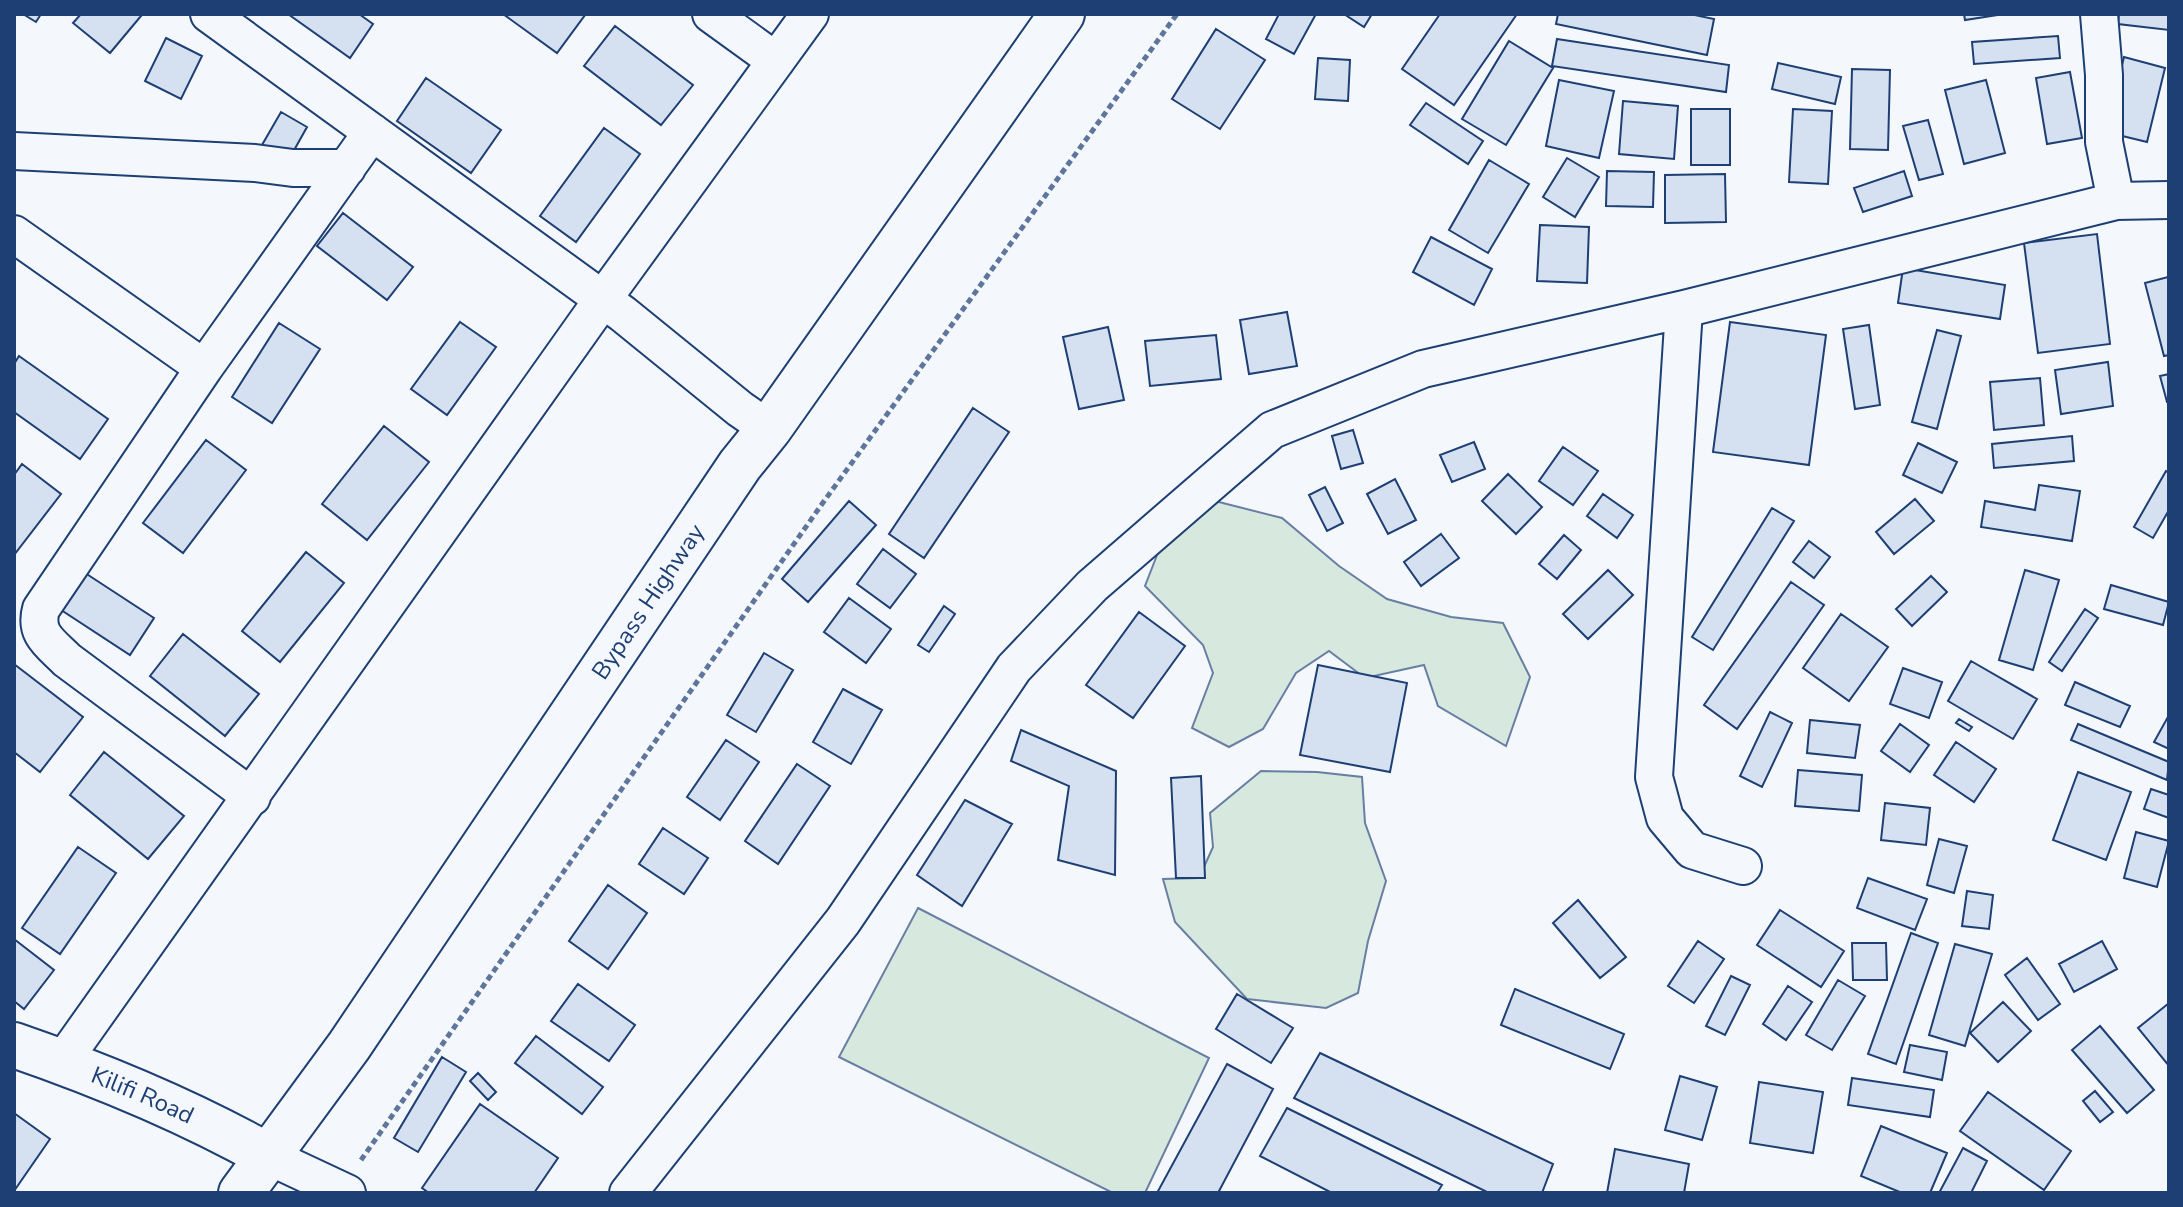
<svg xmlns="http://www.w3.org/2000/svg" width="2183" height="1207" viewBox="0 0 2183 1207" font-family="'Nunito Sans',sans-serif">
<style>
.green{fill:#d7e8df;stroke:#687fa3;stroke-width:2}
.building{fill:#d5e0f0;stroke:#1d3f73;stroke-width:2}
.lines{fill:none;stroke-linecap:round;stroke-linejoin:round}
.street-casing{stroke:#1d3f73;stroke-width:40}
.secondary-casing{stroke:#1d3f73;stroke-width:48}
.primary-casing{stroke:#1d3f73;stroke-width:48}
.path{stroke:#5e769c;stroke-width:5;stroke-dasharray:6 4;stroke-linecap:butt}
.street{stroke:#f4f7fb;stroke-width:36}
.secondary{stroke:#f4f7fb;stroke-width:44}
.primary{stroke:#f4f7fb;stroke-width:44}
.labels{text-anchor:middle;stroke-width:6;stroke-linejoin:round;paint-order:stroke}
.street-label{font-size:24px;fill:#1d3f73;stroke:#f4f7fb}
</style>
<rect width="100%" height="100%" fill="#f4f7fb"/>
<path class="green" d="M1207,499L1282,518L1339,566L1387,599L1451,617L1503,623L1530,677L1506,746L1438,706L1424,665L1365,678L1329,651L1296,673L1263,729L1229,747L1192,728L1213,673L1203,645L1145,586L1166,532Z
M1261,771L1317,772L1362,777L1365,823L1386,881L1368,941L1358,993L1326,1008L1247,999L1175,922L1163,879L1199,878L1213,847L1210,813Z
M918,908L1209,1058L1145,1193H1113L839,1057Z"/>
<path class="building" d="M23,14H41L36,22Z
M81,14H139L141,16L110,53L73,23Z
M288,14H359L373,24L350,58Z
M503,14H583L585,15L557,53Z
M1279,14H1316L1294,54L1266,39Z
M1344,14H1372L1364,27Z
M1440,14H1517L1454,105L1402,69Z
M1558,14H1690L1714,19L1707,55L1556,24Z
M1964,14H2004L1965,20Z
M2119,14H2169V30L2118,24Z
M615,26L693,85L661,125L584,66Z
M1216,29L1265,60L1220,129L1172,99Z
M2058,36L2060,58L1974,64L1972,42Z
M166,38L202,56L181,99L145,81Z
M1557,39L1729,65L1726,92L1552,66Z
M1509,41L1553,68L1506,145L1462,119Z
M2124,57L2165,68L2147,142L2106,132Z
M1318,58L1350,60L1348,101L1315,99Z
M1778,63L1841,77L1835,104L1772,89Z
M1852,69L1890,70L1888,150L1850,149Z
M2070,72L2082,138L2047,144L2036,78Z
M426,78L501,130L471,173L397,121Z
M1559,80L1614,91L1599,158L1546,146Z
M1986,80L2005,153L1964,164L1945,90Z
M1623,101L1678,106L1674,159L1619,154Z
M1426,103L1483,141L1468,164L1410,125Z
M1691,109H1730V165H1691Z
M1793,109L1832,111L1828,184L1789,182Z
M281,112L307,127L288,161L262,145Z
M1928,120L1943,174L1919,180L1903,126Z
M604,128L640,154L576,242L540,216Z
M1567,158L1599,177L1575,217L1543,197Z
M1489,160L1529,184L1488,253L1449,230Z
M1607,171L1654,172L1653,207L1606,206Z
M1904,171L1912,196L1863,212L1854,188Z
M1725,174L1726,222L1665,223V175Z
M343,213L413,267L387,300L317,246Z
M1540,225L1589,227L1587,283L1537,281Z
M2097,234L2110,344L2038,353L2024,243Z
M1431,237L1492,269L1474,305L1413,272Z
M1903,268L2005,285L2000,319L1898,303Z
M2168,277L2169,355L2164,356L2145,283Z
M1287,312L1297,366L1249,374L1240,320Z
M460,322L496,347L447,415L411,389Z
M1730,322L1826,335L1809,465L1713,452Z
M279,323L320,349L272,423L232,397Z
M1869,325L1880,405L1855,409L1843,329Z
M1108,327L1124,400L1079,409L1063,337Z
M1937,330L1961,336L1937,429L1912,422Z
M1216,335L1221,379L1150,386L1145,341Z
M19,356L108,419L80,459L14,412V364Z
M2108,362L2113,406L2061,414L2055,370Z
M2169,374V402H2167L2160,376Z
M2040,378L2044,425L1994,430L1990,382Z
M973,408L1009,432L924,558L889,534Z
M384,426L429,462L367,540L322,504Z
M1353,430L1363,463L1341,469L1332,436Z
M2072,436L2074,461L1994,468L1992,444Z
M206,440L246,470L183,553L143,523Z
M1474,442L1485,469L1452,482L1440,455Z
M1918,443L1957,462L1942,493L1903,475Z
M1563,447L1598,471L1573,505L1539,481Z
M22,464L61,494L14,555V475Z
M2166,471L2169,473V510L2153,538L2134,527Z
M1508,474L1542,507L1516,534L1482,501Z
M1395,479L1416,520L1388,534L1367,494Z
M2039,485L2080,491L2072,541L1981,527L1985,501L2035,510Z
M1325,487L1343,523L1327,531L1309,495Z
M1603,494L1633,515L1617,538L1587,516Z
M1915,499L1934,521L1894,554L1876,532Z
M849,501L876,525L808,602L782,579Z
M1772,508L1794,521L1713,650L1692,637Z
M1441,534L1459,558L1421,586L1404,562Z
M1564,535L1581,550L1557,579L1539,564Z
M1809,541L1830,557L1814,578L1793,562Z
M883,549L916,574L890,608L857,584Z
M306,552L344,583L280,662L242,631Z
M79,569L154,618L130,655L55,606Z
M1608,570L1633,595L1588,639L1563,614Z
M2025,570L2059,580L2033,670L1999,660Z
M1931,576L1947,592L1912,626L1896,609Z
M1791,582L1824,605L1737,729L1704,705Z
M2111,585L2169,602L2163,625L2104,609Z
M849,598L891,629L866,663L824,632Z
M944,606L955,614L929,652L918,645Z
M2085,609L2098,618L2062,671L2049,662Z
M1139,612L1185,646L1133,718L1086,685Z
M1841,614L1888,647L1849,701L1803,668Z
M183,634L259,694L225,736L150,676Z
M764,653L793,670L756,732L727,715Z
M1971,661L2037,699L2013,739L1948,701Z
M14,664L83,717L40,772L14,752Z
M1318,665L1407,683L1390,772L1300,755Z
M1903,668L1942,682L1929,718L1890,704Z
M2075,682L2130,706L2120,727L2065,705Z
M843,689L882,710L851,764L813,742Z
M1770,712L1792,723L1762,787L1740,776Z
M2169,715V749L2154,742Z
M1959,719L1972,727L1969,731L1956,723Z
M1810,720L1860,725L1855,758L1807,753Z
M1900,724L1929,745L1910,772L1881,751Z
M2078,724L2169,762L2167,780L2071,740Z
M1021,730L1116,771L1115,875L1058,860L1069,786L1011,761Z
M726,740L759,762L720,820L687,797Z
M1956,742L1996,769L1974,802L1934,775Z
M104,752L184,816L148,859L70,795Z
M797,764L830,786L778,864L745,841Z
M1798,770L1862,775L1859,811L1795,806Z
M2078,772L2131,792L2106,860L2053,840Z
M1201,776L1205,878H1176L1171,778Z
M2151,789L2169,795V818L2144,809Z
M965,800L1012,824L962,906L917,875Z
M1885,803L1930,808L1926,845L1881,840Z
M663,828L708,858L684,894L639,864Z
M2136,832L2169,841L2157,887L2124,878Z
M1939,839L1967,846L1954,893L1927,885Z
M78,847L116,873L60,954L22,928Z
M1868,878L1927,899L1915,930L1857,908Z
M608,885L647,913L608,969L569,941Z
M1967,891L1993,895L1989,929L1962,926Z
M1578,900L1626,957L1600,978L1553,923Z
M1780,910L1844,951L1821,987L1757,945Z
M1911,933L1938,943L1896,1064L1868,1054Z
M14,939L54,970L24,1009L14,1001Z
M1698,941L1724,959L1694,1003L1668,986Z
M2102,941L2117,969L2074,992L2059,964Z
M1852,943H1886L1887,980H1853Z
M1955,944L1992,954L1965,1046L1929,1035Z
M2027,958L2060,1004L2038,1020L2005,975Z
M1731,976L1750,985L1725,1035L1706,1026Z
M1838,980L1865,996L1832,1050L1806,1035Z
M578,984L635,1025L609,1061L551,1021Z
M1788,986L1812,1002L1786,1040L1763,1024Z
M1515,989L1624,1034L1610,1069L1501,1025Z
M1237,994L1293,1028L1271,1063L1216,1029Z
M2003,1002L2031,1031L1998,1062L1970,1033Z
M2169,1003V1066L2138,1028Z
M2100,1026L2154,1090L2127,1113L2072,1050Z
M536,1036L603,1087L582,1114L515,1063Z
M1910,1045L1947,1052L1942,1080L1904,1072Z
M1320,1053L1553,1164L1542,1193H1489L1294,1098Z
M442,1057L466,1072L418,1152L394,1138Z
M1227,1064L1273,1089L1218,1193H1157Z
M478,1073L496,1092L488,1100L470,1081Z
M1680,1076L1717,1087L1702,1140L1665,1130Z
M1852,1078L1934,1090L1930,1117L1848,1105Z
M1759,1082L1823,1092L1813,1153L1750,1143Z
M2095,1091L2113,1112L2100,1122L2083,1101Z
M1988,1092L2071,1151L2044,1190L1960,1131Z
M480,1104L558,1158L534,1193H429L422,1188Z
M1287,1108L1442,1185L1437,1193H1332L1260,1156Z
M14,1113L50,1139L14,1191Z
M1881,1126L1947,1153L1930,1193H1902L1861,1176Z
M1963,1148L1987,1161L1971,1193H1939Z
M1615,1149L1689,1164L1684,1193H1607Z"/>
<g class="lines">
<defs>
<path id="street" d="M209,14L623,314L740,409L769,429
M711,14L776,61
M2099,14L2104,75V142L2116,201
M14,151L255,163L293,168H347
M14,234L204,368
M1684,309L1654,777L1665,818L1692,850L1743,866
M252,797L67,660C50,643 34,634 41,609L204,368L372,132
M62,1062L603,299L810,14
M268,1156L347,1193
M628,1193L843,921L1014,668L1092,586L1272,430L1423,369L1684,309L2116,201L2169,200"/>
<g id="secondary">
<path id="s1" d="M14,1045C101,1075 188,1111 268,1156"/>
</g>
<g id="primary">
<path id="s2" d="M241,1193L349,1046L740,465L769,429L1062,14"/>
</g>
</defs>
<use href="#street" class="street-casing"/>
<use href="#secondary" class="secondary-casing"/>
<use href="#primary" class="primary-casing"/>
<path class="path" d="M361,1160L822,504L1177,14"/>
<use href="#street" class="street"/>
<use href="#secondary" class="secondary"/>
<use href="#primary" class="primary"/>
</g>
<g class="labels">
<g class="street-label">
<text dy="8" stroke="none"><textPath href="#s2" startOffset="718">Bypass Highway</textPath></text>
<text dy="8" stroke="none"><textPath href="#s1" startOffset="138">Kilifi Road</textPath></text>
</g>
</g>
<rect width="2183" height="1207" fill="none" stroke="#1d3f73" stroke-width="32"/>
</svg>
